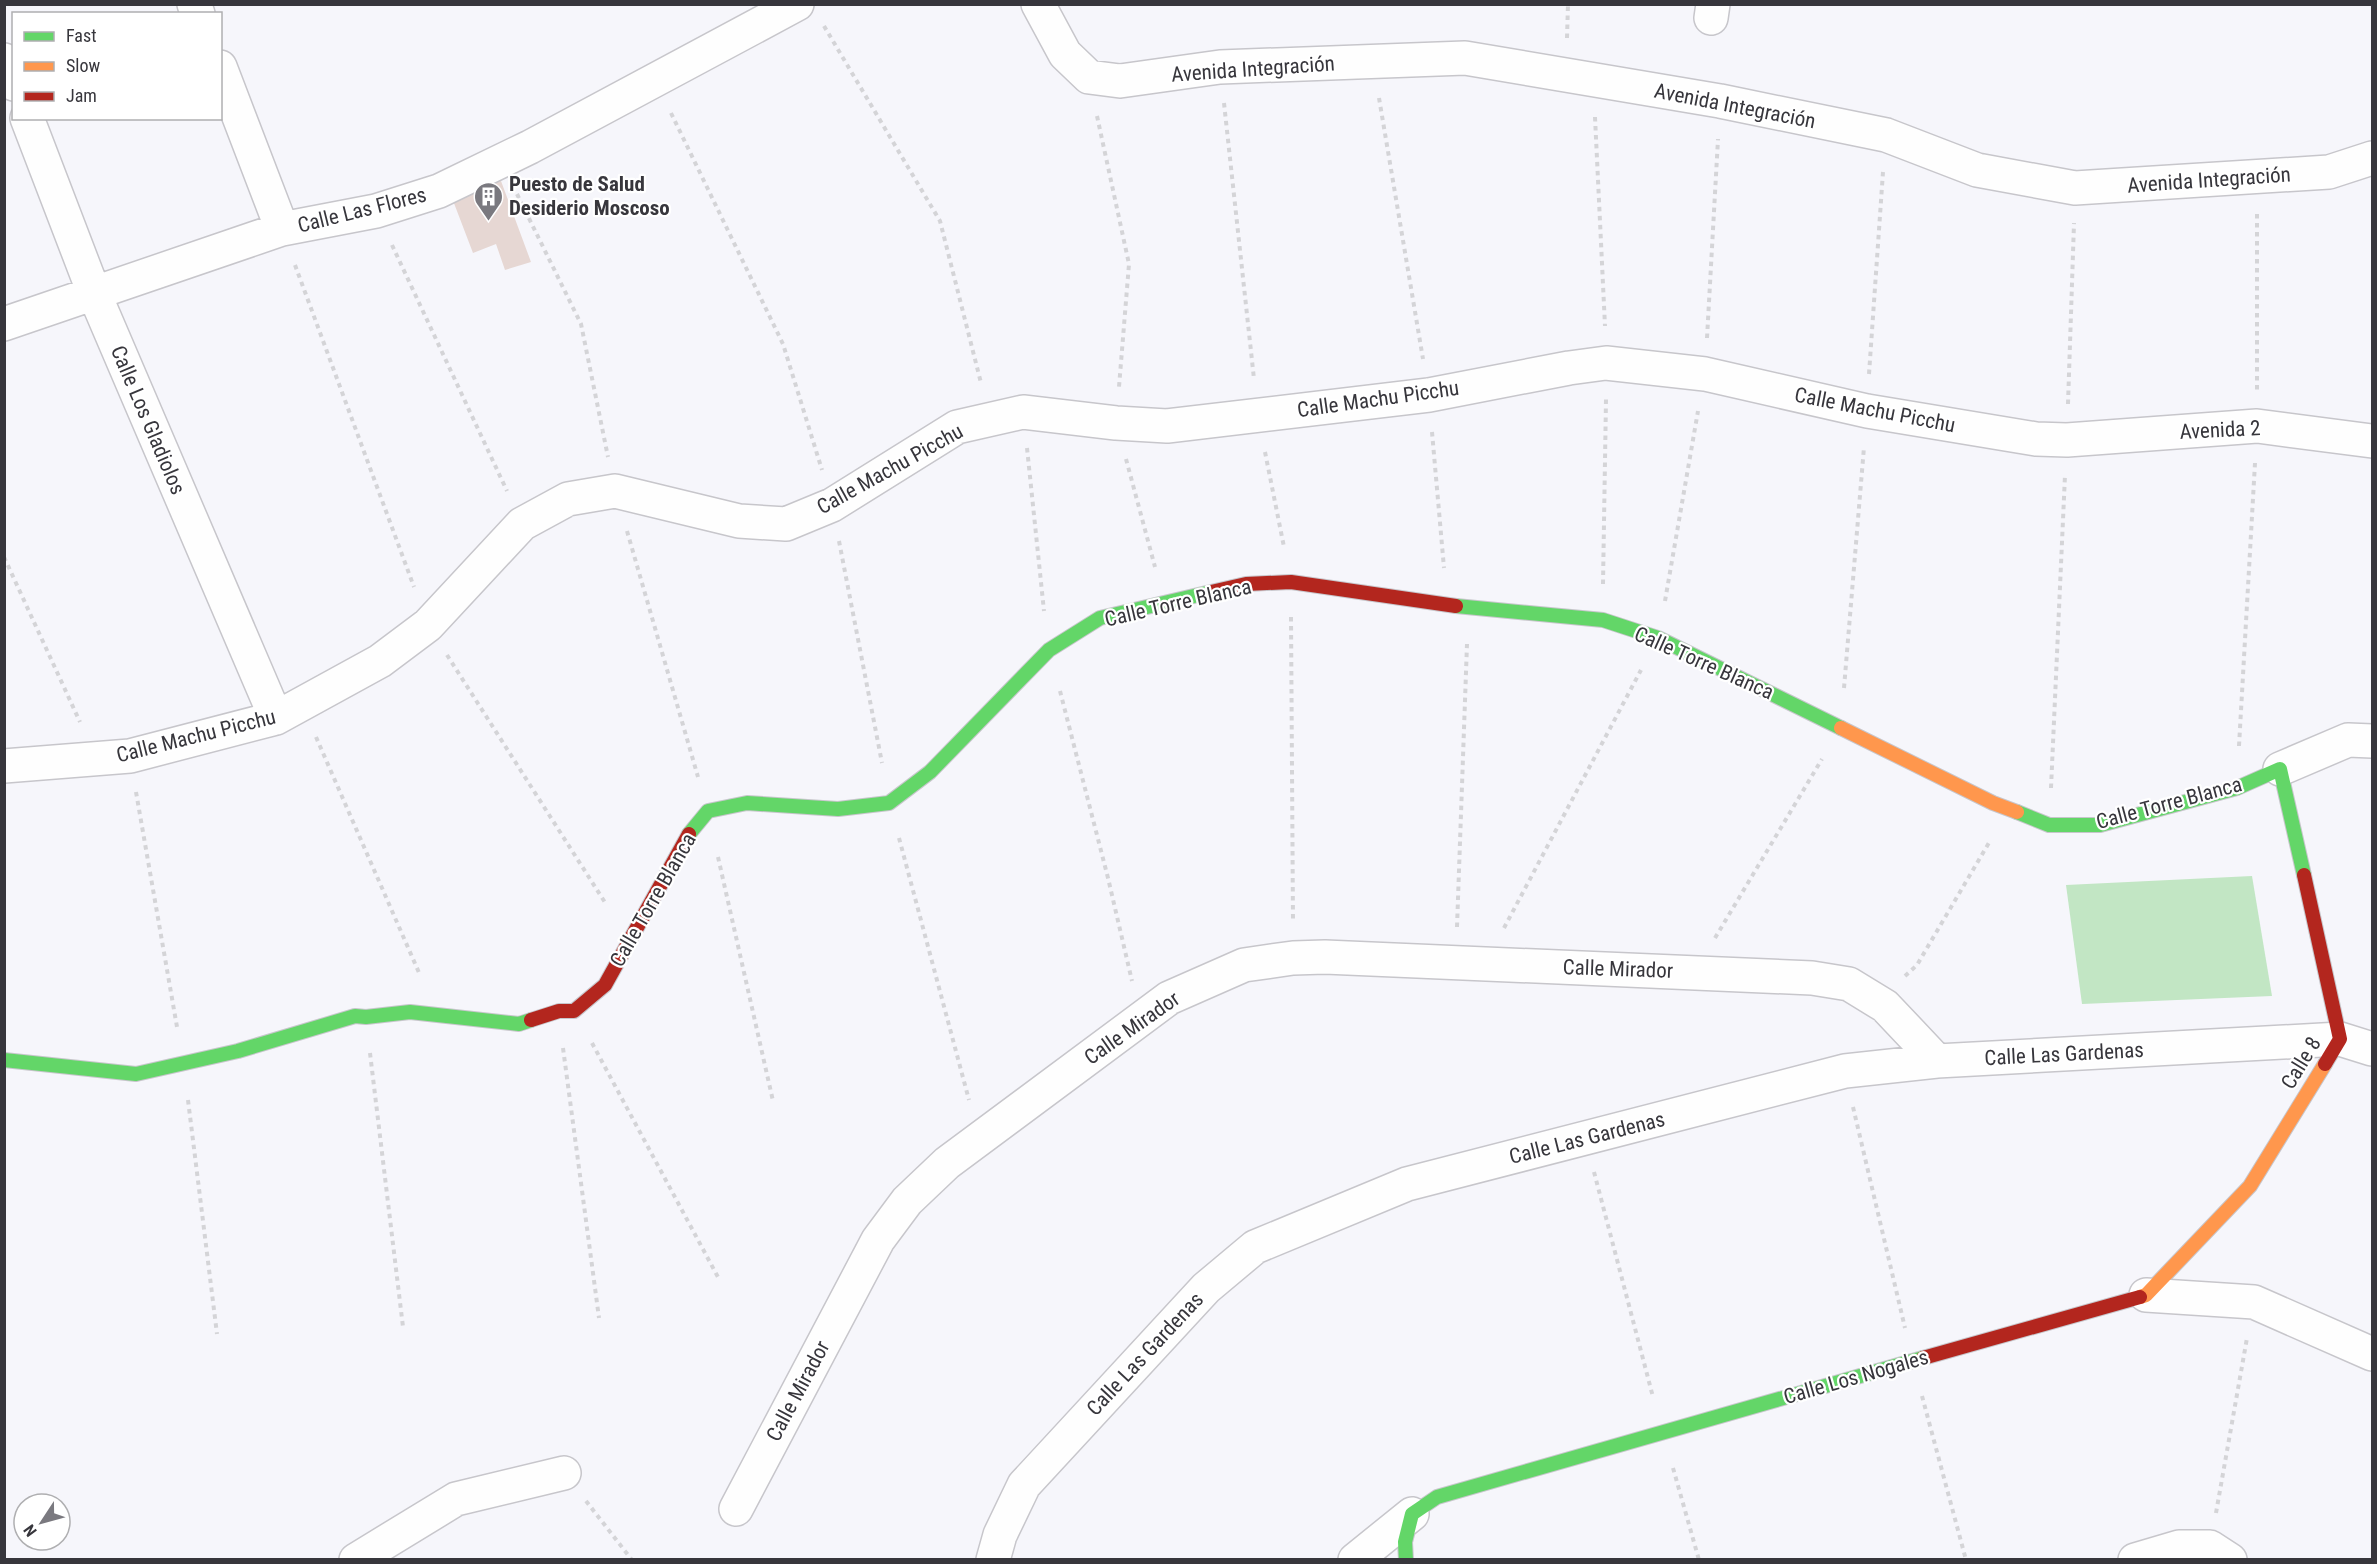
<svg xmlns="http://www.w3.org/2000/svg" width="2377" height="1564" viewBox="0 0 2377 1564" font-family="'Roboto Condensed',sans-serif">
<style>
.green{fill:#c2e6c4}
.building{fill:#e6d7d3}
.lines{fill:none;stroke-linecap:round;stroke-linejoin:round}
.street-casing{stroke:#c7c6cb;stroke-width:36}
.fast-casing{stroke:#c7c6cb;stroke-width:16}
.slow-casing{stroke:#c7c6cb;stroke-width:16}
.jam-casing{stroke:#c7c6cb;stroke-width:16}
.path{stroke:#d4d4d7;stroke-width:4;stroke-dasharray:4.5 4.5;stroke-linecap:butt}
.street{stroke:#fefefe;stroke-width:33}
.fast{stroke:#63d668;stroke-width:14}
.slow{stroke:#ff974d;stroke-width:14}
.jam{stroke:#b3261e;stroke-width:14}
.labels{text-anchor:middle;stroke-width:4.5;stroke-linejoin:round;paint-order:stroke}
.street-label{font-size:21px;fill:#37363c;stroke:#fff}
.poi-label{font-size:21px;font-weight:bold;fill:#37363c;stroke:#fff;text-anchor:start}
</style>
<rect width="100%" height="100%" fill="#f6f6fb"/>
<path class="green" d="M2252,876L2272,996L2082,1004L2066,885Z"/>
<path class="building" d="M501,181L531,262L505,270L496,244L473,253L452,198Z"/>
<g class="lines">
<defs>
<path id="street" d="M194,4L198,14
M1038,4L1065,54L1089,77L1120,81L1220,67L1465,58L1720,101L1886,135L1977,170L2075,188L2329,172L2372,158
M1711,18L1713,4
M4,60L14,84
M220,67L282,229
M27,118L94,293L276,718
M4,324L282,229L376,211L439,191L530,147L797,4
M4,766L130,756L276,718L380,661L428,625L522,524L568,499L615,491L739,521L786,524L832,505L957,427L1023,412L1116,423L1167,426L1429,395L1569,368L1606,363L1705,374L1867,411L2036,439L2067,440L2257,426L2372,441
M2280,769L2348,740L2372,741
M2146,1295L2254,1302L2372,1354
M736,1509L878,1240L907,1201L947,1163L1169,998L1244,965L1293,958L1325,957L1812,978L1849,984L1885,1006L1937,1061
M356,1560L456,1499L564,1473
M993,1560L1000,1535L1024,1485L1206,1288L1255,1247L1407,1184L1845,1071L1937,1061L2340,1039L2372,1049
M1355,1560L1412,1514
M2135,1560L2179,1547H2210L2230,1560"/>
<path id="fast" d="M1456,606L1603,620L1658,638L1841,728
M2017,812L2049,825H2100L2237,788L2280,769L2304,875
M689,834L708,811L747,803L838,809L889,803L930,772L1049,650L1100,618L1211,592
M4,1060L136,1074L238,1051L355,1016L366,1017L410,1012L519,1024L531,1020
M1406,1560L1405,1542L1412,1514L1437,1497L1923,1358"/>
<path id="slow" d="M1841,728L1993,803L2017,812
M2140,1297L2146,1295L2250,1186L2325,1064"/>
<path id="jam" d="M1211,592L1246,584L1291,582L1456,606
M2304,875L2340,1039L2325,1064
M531,1020L559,1011H574L605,985L689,834
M1923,1358L2140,1297"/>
</defs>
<use href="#street" class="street-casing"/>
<use href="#fast" class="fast-casing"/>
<use href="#slow" class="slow-casing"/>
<use href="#jam" class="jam-casing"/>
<path class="path" d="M824,26L940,221L981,383
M1567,38L1568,4
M1379,98L1423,359
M1224,103L1254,379
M671,113L783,344L822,470
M1097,116L1129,264L1119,387
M1595,117L1605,326
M517,194L581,324L608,457
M2257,214V390
M392,245L507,491
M295,265L414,587
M1707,338L1718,139
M1869,374L1883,172
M2068,404L2074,223
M1432,432L1444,568
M1027,448L1044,611
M1265,452L1284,547
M1126,459L1155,567
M627,531L698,777
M839,541L882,763
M4,557L80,722
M1603,584L1606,399
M1665,601L1698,411
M1291,617L1293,922
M447,655L606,904
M1844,688L1864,447
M1060,691L1108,878L1132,981
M316,737L420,975
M2239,746L2255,463
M2051,788L2065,475
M136,792L177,1027
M899,838L969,1100
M718,857L773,1101
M1457,927L1467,644
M1504,928L1641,670
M1715,938L1822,759
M1905,976L1917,965L1990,841
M592,1043L719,1279
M563,1048L599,1318
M370,1053L403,1327
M188,1100L217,1334
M1853,1107L1905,1328
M1594,1172L1653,1397
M1922,1396L1966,1560
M1673,1468L1699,1560
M586,1501L632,1560
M2216,1513L2247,1338"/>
<use href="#street" class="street"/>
<use href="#fast" class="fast"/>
<use href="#slow" class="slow"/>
<use href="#jam" class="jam"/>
</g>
<defs>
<symbol id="building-pin" viewBox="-11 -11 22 30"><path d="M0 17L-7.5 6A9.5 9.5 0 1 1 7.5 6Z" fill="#7a797f" stroke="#fff"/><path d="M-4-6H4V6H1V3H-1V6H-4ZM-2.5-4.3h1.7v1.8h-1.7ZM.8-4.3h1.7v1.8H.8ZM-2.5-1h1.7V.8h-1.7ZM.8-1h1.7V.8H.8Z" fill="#fff"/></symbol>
</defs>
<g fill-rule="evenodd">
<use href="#building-pin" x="472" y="180" width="33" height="45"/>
</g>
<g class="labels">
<g class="street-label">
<text transform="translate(1253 69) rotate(-4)" y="7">Avenida Integración</text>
<text transform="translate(1735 106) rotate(11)" y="7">Avenida Integración</text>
<text transform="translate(2209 180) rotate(-4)" y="7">Avenida Integración</text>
<text transform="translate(362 210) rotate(-14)" y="7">Calle Las Flores</text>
<text transform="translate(1378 399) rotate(-8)" y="7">Calle Machu Picchu</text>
<text transform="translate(1875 410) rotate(11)" y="7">Calle Machu Picchu</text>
<text transform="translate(148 420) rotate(67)" y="7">Calle Los Gladiolos</text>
<text transform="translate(2220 430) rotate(-3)" y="7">Avenida 2</text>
<text transform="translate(890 469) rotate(-29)" y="7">Calle Machu Picchu</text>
<text transform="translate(1178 603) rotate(-13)" y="7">Calle Torre Blanca</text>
<text transform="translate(1704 663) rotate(24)" y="7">Calle Torre Blanca</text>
<text transform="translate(196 736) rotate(-14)" y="7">Calle Machu Picchu</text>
<text transform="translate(2169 803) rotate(-15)" y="7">Calle Torre Blanca</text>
<text transform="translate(653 900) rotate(-60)" y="7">Calle Torre Blanca</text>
<text transform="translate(1618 969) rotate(2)" y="7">Calle Mirador</text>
<text transform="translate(1132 1028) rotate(-35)" y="7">Calle Mirador</text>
<text transform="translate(2064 1054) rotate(-3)" y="7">Calle Las Gardenas</text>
<text transform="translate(2301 1063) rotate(-59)" y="7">Calle 8</text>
<text transform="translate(1587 1138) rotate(-14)" y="7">Calle Las Gardenas</text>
<text transform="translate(1145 1354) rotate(-47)" y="7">Calle Las Gardenas</text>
<text transform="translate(1856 1377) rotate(-16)" y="7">Calle Los Nogales</text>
<text transform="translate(798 1391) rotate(-62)" y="7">Calle Mirador</text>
</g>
<g class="poi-label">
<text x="509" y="191">Puesto de Salud<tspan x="509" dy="24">Desiderio Moscoso</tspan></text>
</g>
</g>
<rect width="2377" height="1564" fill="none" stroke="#37363c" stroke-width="12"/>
<rect x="12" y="12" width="210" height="108" fill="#ffffff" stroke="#afafb1" stroke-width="1.5"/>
<rect x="24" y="32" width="30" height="9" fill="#63d668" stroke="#afafb1" stroke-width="1.5"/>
<text x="66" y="42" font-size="18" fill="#37363c">Fast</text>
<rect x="24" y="62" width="30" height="9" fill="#ff974d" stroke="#afafb1" stroke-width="1.5"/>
<text x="66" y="72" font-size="18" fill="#37363c">Slow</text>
<rect x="24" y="92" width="30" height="9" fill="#b3261e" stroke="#afafb1" stroke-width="1.5"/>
<text x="66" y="102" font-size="18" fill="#37363c">Jam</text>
<g transform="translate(42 1522) rotate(234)"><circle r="28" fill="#ffffff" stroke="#afafb1" stroke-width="1.5"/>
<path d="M0-4.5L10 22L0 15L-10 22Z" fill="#7a797f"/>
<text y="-9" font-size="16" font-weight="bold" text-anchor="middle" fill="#37363c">N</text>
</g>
</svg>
